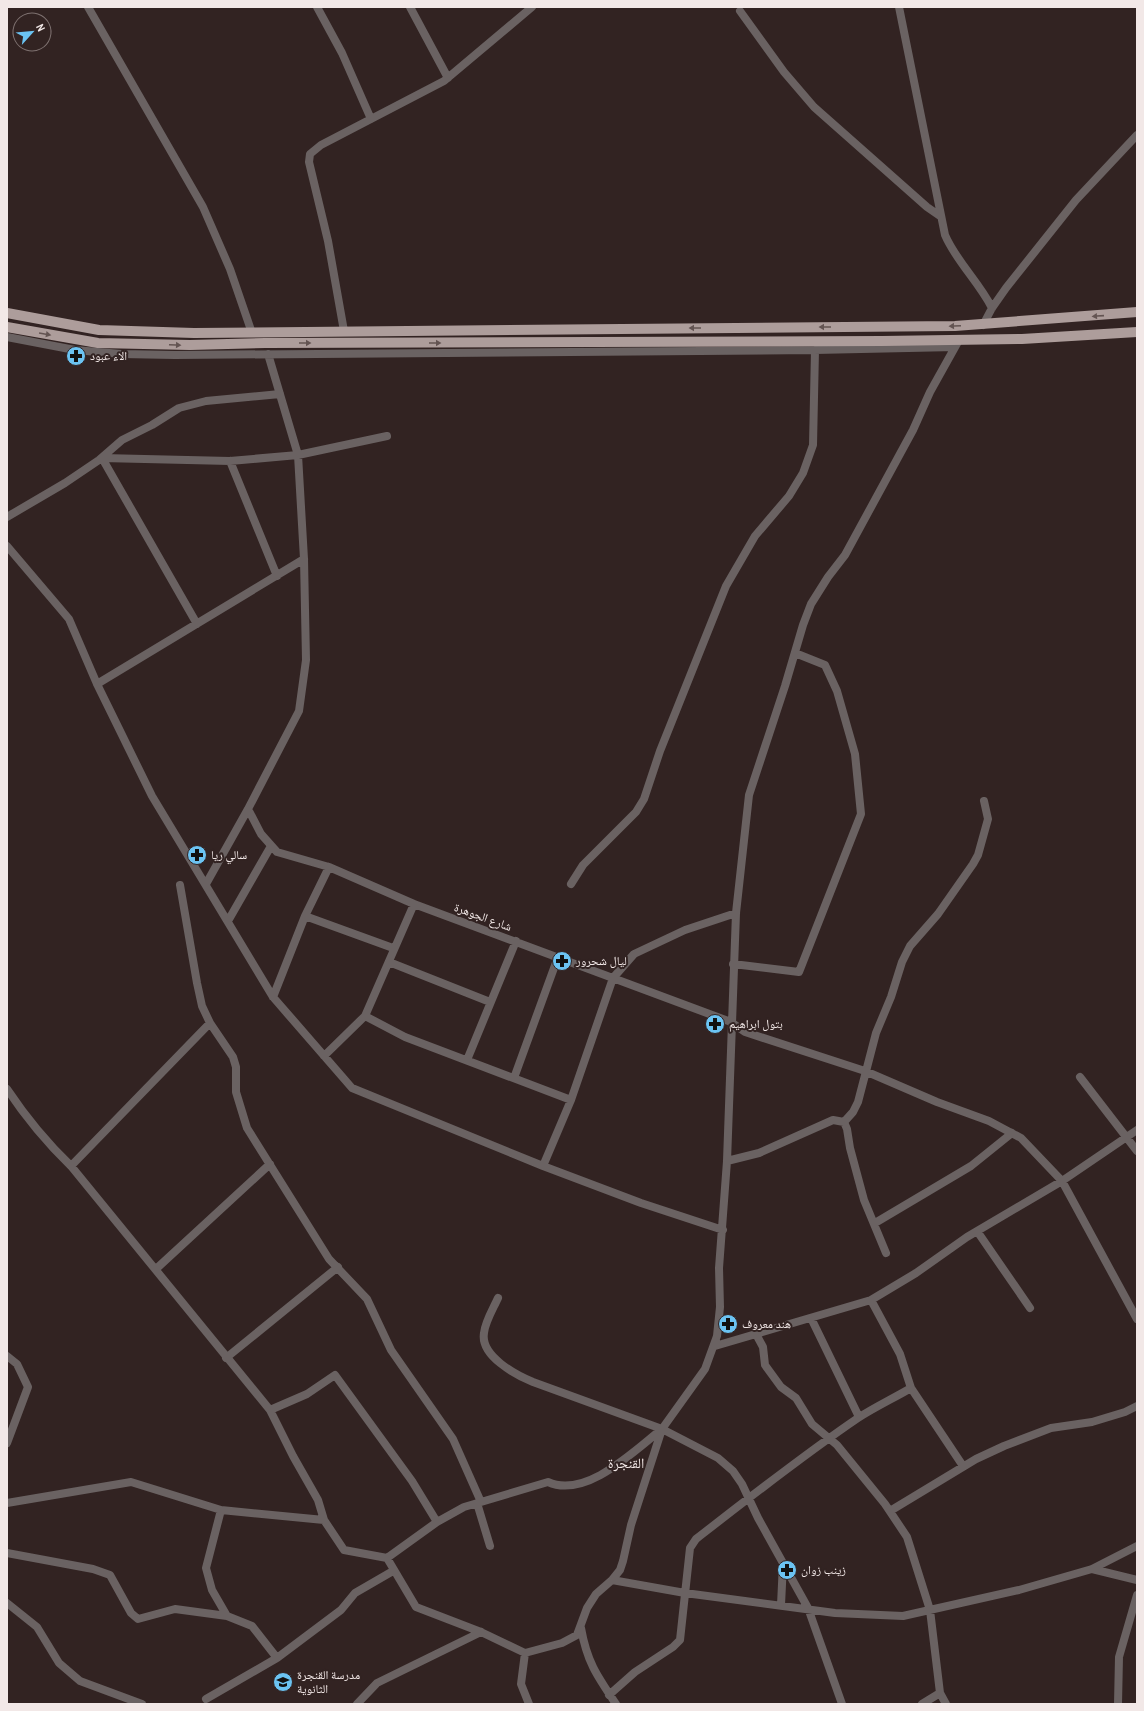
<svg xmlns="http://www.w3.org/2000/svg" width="1144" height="1711" viewBox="0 0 1144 1711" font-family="'Archivo Narrow','Noto Naskh Arabic',sans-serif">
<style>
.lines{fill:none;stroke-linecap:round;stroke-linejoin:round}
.minor{stroke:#6a6262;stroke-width:8}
.major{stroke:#ad9d9b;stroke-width:10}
.oneway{fill:#635452}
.labels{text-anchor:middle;stroke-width:4;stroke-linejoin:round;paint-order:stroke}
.poi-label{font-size:12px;fill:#f2e8e7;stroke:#322322;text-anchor:start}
.street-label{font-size:12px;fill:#f2e8e7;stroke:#322322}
.quarter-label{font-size:14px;fill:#f2e8e7;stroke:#322322}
</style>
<rect width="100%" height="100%" fill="#322322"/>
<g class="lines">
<path class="minor" d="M88,7L203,207L230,269L252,333
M317,7L342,53L371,119
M410,7L448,78
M899,7L945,235C956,261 979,282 992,308
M740,11L784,72L814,107L927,207L940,216
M983,325L992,308L1006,288L1076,200L1137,135
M344,331L328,241L309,162L310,154L321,145L444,81L532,7
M7,337L75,350L121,354L175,355L815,350L955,347
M959,340L930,392L913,430L845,555L828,577L811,604L803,625L785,686L749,795L736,913L727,1161L719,1268L720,1307L717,1336L705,1369L662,1429L631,1525L623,1561L620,1570L612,1580L685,1593L835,1613L903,1616L1019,1590L1092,1569L1137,1546
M102,458L230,461L298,455L387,436
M102,458L197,624
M230,461L277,576
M7,517L65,483L99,460L122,440L152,425L179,408L206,401L280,394
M7,546L69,619L97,684L152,796L273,997L352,1088L543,1166L641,1203L723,1230
M97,684L304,559
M248,809L261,834L277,852L329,867L414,904L731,1022L745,1032L865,1071L937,1102L989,1121L1021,1138L1062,1181L1137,1319
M206,884L248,809L299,711L306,660L304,559L298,455L268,354
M571,884L583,865L636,812L644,799L660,751L726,586L755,536L789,496L803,473L813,445L815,350
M180,885L197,983L202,1006L210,1023L233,1057L236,1067V1092L247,1128L329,1259L367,1299L391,1350L453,1439L481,1502L548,1482C586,1499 634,1451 662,1429
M305,916L393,948
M228,921L271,846
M389,962L490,1002
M733,964L799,972L861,814L855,754L837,691L825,665L795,653
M273,997L305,916L329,867
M365,1016L405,1037L571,1100
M324,1056L365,1016L414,904
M467,1060L516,941
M1080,1077L1137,1151
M514,1078L558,957
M7,1089C27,1119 45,1141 71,1166L270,1410L293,1456L318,1500L324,1520
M844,1122L853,1112L858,1102L876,1033L891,997L902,962L910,946L938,914L973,864L978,855L988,819L984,801
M727,1161L759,1153L833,1120L844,1122L847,1129L850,1148L864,1200L886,1253
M71,1166L210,1023
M543,1166L571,1100L613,978L634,954L685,930L736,913
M875,1223L971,1166L1012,1133
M977,1231L1030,1308
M156,1269L270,1164
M498,1298C493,1309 485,1322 484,1333C480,1356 516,1375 533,1382L662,1429L718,1458L733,1471L742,1484L758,1518L808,1608L842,1704
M871,1300L900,1354L911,1388L963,1466
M811,1318L859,1417
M756,1334L763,1347L765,1365L781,1387L796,1398L812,1424L837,1445L885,1504L907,1537L930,1610L940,1693L946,1704
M715,1346L871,1300L916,1273L967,1237L1062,1181L1137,1130
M7,1356L17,1364L28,1387L7,1443
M226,1358L338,1267
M270,1410L307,1394L335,1375L412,1481L437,1522
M7,1503L131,1482L221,1510L324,1520L344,1550L387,1558L416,1607L481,1632L525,1653L562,1643L577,1635L587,1608L596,1594L612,1580
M477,1503L490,1546
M221,1510L206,1568L212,1590L227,1616L252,1626L277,1658L341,1610L355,1593L393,1571
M890,1511L976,1459L1004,1446L1051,1428L1092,1422L1125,1412L1137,1406
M7,1553L93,1569L110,1575L131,1613L138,1619L175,1609L227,1616
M387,1558L437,1522L464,1507L481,1502
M1092,1569L1137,1580
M7,1603L37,1627L59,1663L80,1681L142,1704
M781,1605L783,1563
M581,1628C587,1662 597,1676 616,1704
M525,1653L521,1684L529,1704
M609,1695L635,1672L673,1647L680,1640L690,1548L696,1539C749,1498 802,1456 858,1418C875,1407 894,1398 911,1388
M206,1699L277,1658
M357,1704L377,1683L481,1632
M922,1704L940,1693
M1118,1704L1119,1657L1137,1595"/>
<path class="major" d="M7,313L99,330L194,333L955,326L1137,312
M7,327L98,343L190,345L265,343L882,341L1022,339L1137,332"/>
</g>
<defs><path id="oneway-solid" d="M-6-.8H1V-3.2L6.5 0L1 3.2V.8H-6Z"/></defs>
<g class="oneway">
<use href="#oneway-solid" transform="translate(1098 316) rotate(176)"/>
<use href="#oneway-solid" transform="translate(955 326) rotate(178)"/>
<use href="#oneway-solid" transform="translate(825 327) rotate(180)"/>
<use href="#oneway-solid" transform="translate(695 328) rotate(180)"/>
<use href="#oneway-solid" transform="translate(45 334) rotate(10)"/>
<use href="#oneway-solid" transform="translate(305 343)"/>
<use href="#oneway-solid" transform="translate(435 343)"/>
<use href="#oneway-solid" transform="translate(175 345) rotate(2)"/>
</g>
<defs>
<symbol id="pharmacy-disc" viewBox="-11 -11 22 22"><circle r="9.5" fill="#6bc3f2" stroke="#322322"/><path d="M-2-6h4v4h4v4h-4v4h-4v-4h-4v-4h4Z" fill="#111"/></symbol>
<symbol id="school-disc" viewBox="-11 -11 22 22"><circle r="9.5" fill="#6bc3f2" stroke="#322322"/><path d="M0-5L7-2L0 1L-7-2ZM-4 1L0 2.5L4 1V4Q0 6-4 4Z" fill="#111"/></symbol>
</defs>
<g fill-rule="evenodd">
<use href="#pharmacy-disc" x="65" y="345" width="22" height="22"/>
<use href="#pharmacy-disc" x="186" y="844" width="22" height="22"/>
<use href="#pharmacy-disc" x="551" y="950" width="22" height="22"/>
<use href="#pharmacy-disc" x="704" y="1013" width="22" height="22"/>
<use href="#pharmacy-disc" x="717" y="1313" width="22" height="22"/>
<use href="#pharmacy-disc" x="776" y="1559" width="22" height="22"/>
<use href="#school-disc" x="272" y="1671" width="22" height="22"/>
</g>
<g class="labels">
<g class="poi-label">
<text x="90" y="360">الاء عبود</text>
<text x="211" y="859">سالي ريا</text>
<text x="576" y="965">ليال شحرور</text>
<text x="729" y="1028">بتول ابراهيم</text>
<text x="742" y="1328">هند معروف</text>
<text x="801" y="1574">زينب زوان</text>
<text x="297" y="1679">مدرسة القنجرة<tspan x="297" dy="14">الثانوية</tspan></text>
</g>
<g class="street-label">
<text transform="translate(483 917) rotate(20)" y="4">شارع الجوهرة</text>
</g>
<g class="quarter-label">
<text x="626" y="1468">القنجرة</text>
</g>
</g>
<rect width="1144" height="1711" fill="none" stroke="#f2e8e7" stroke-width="16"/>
<g transform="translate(32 32) rotate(63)"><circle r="19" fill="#322322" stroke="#7f7271"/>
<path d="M0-3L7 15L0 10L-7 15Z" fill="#6bc3f2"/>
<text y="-6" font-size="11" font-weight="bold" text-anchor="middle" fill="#f2e8e7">N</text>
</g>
</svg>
